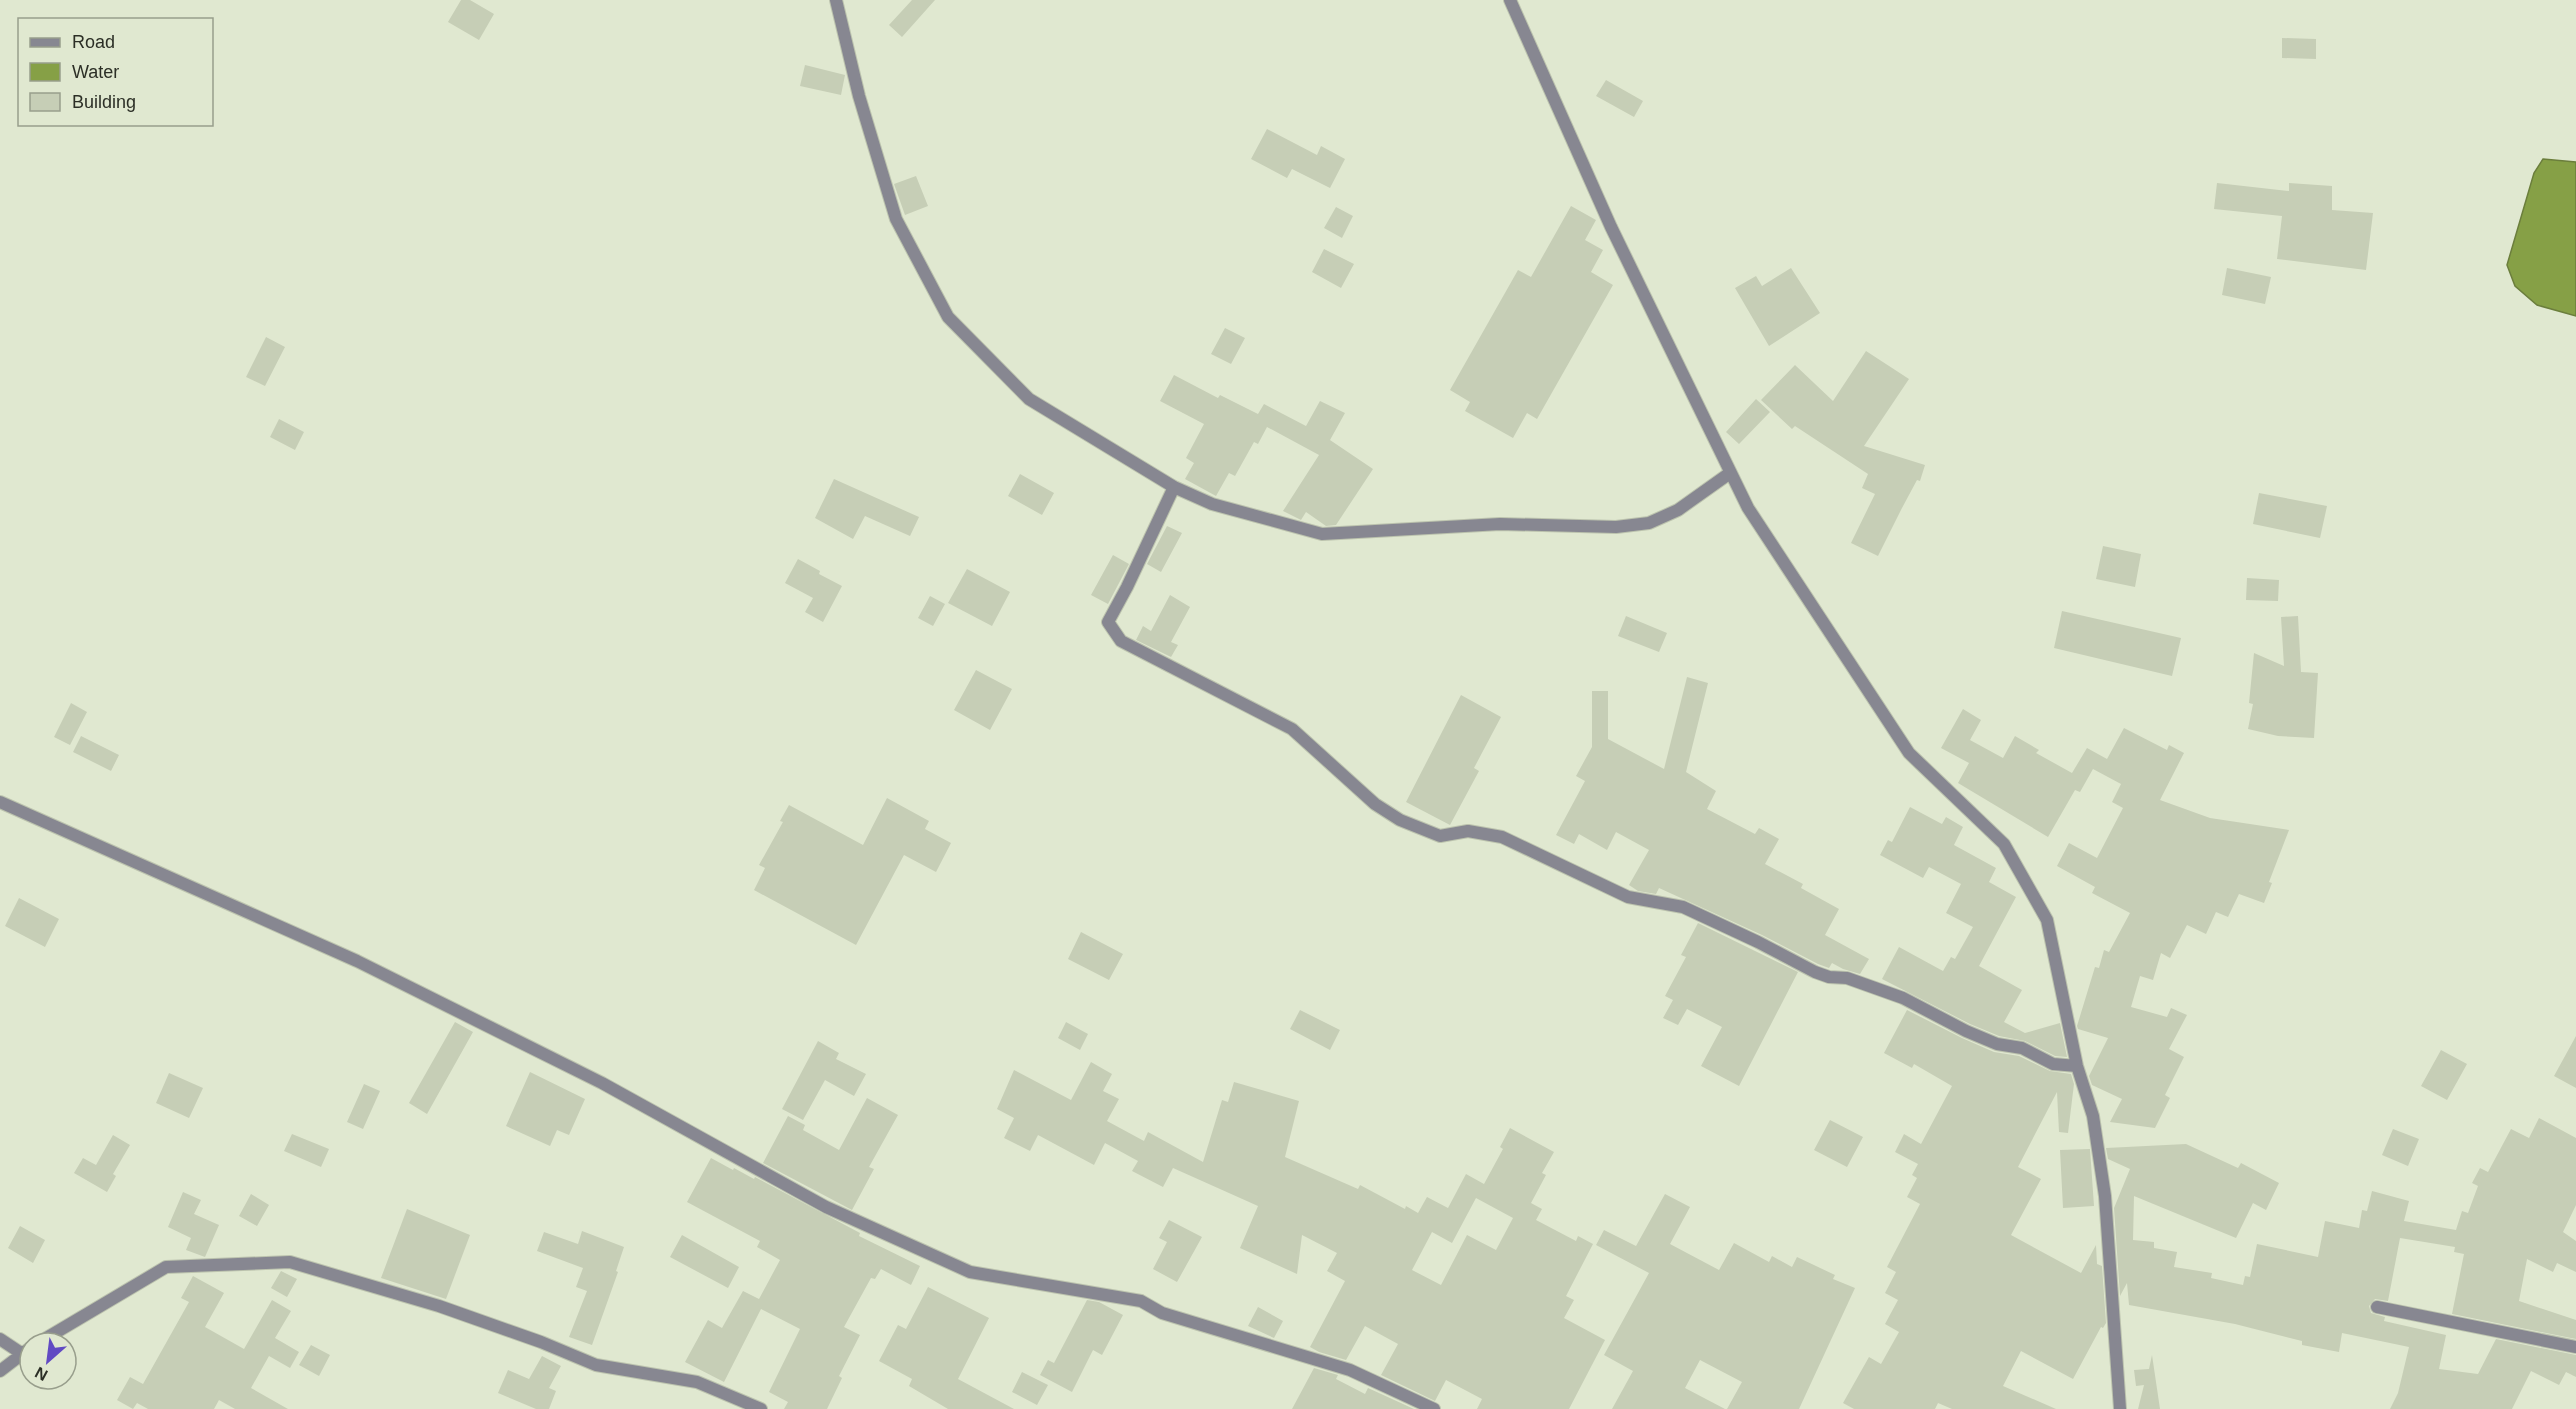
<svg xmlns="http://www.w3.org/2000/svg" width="2576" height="1409" viewBox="0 0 2576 1409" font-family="Helvetica,sans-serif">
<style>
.water{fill:#86a046;stroke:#6b7e3c;stroke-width:1.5}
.building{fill:#c6ceb6;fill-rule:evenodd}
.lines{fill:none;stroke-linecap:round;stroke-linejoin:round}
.street-casing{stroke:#bcc3ae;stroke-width:14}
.street{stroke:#878791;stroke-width:12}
</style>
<rect width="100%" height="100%" fill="#e0e8d0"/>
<path class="water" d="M2543,159L2576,162V316L2537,305L2515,286L2507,265L2534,173Z"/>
<path class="building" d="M461,0H470L494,14L479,40L448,22Z
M912,0H935L902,37L889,25Z
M2282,38L2316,39V59L2282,58Z
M805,65L845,75L841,95L800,86Z
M1606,80L1643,101L1634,117L1596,96Z
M1267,129L1317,155L1321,146L1345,159L1330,188L1292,169L1287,178L1251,159Z
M916,176L928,206L905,215L894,184Z
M2217,183L2289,191V183L2332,186V210L2373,213L2366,270L2277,259L2282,216L2214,209Z
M1571,206L1596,220L1585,240L1603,250L1591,272L1613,285L1537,419L1527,413L1513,438L1465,411L1470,402L1450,390L1518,270L1531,277Z
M1336,207L1353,216L1342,238L1324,228Z
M1324,249L1354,264L1341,288L1312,272Z
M1791,268L1820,313L1769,346L1735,288L1756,276L1762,286Z
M2227,268L2271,277L2265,304L2222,295Z
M1225,328L1245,338L1231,364L1211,354Z
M266,337L285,347L265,386L246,377Z
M1866,351L1909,379L1864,446L1925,465L1920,481L1917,480L1902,508L1878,556L1851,543L1875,494L1862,488L1868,474L1795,426L1792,429L1761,400L1795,365L1833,401Z
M1174,375L1218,398L1220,395L1258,414L1264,404L1306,426L1320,401L1345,413L1330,440L1373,469L1336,525L1326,526L1306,512L1301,520L1283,511L1319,455L1267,427L1258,444L1254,442L1235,476L1229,473L1216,496L1185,479L1194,463L1186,458L1204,424L1160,401Z
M1756,399L1770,412L1739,444L1726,432Z
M279,419L304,432L295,450L270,437Z
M1020,474L1054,493L1042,515L1008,496Z
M834,479L919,517L910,536L865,516L853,539L815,518Z
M2259,493L2327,506L2320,538L2253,524Z
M1167,526L1182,533L1161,572L1147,564Z
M2103,546L2141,554L2135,587L2096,579Z
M1113,555L1129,564L1108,604L1091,595Z
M798,559L820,571L819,574L842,586L823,622L805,612L813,598L785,583Z
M967,569L1010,592L992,626L948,603Z
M2247,578L2279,580L2278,601L2246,600Z
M1170,595L1190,607L1171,642L1178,645L1171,657L1136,640L1143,626L1151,631Z
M930,596L945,604L933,626L918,618Z
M2062,611L2181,638L2172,676L2054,648Z
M1626,616L1667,633L1659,652L1618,636Z
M2298,616L2301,672L2318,673L2314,738L2278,736L2248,729L2253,704L2249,703L2254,653L2284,666L2281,617Z
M976,670L1012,689L990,730L954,710Z
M1687,677L1708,683L1686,772L1716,791L1707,809L1755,834L1759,828L1779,839L1765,864L1803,884L1801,888L1839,909L1825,935L1869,959L1860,974L1843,969L1832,963L1829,968L1818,964L1762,935L1659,888L1656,894L1638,891L1629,885L1649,850L1616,832L1607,850L1579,834L1574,844L1556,835L1585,781L1576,776L1592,747V691H1608V739L1664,769Z
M1461,695L1501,717L1474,768L1479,771L1450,825L1406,802Z
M71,703L87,712L70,745L54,737Z
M1963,709L1981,720L1970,740L2003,758L2015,736L2039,750L2036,753L2072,773L2087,748L2107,759L2124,728L2167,750L2169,745L2184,753L2160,800L2210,818L2289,830L2269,882L2272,883L2264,903L2239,894L2228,917L2216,912L2206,934L2187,925L2170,958L2161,953L2153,980L2140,976L2131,1007L2167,1017L2171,1008L2187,1015L2169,1049L2184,1057L2165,1095L2170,1098L2155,1128L2110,1122L2122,1099L2092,1085L2089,1076L2108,1038L2078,1029L2077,1026L2095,967L2099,968L2104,950L2109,952L2130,913L2092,893L2095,887L2057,866L2069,843L2097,858L2123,808L2112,802L2121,784L2093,769L2080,792L2075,790L2048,837L1958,783L1969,763L1941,748Z
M81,736L119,755L111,771L73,752Z
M887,798L929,821L925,829L951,843L936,872L904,855L856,945L754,890L765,868L759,865L783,822L780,821L789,805L863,845Z
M1910,807L1942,824L1946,817L1963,827L1954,845L1996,868L1989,882L2016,897L1979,966L2022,990L2004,1022L2025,1033L2060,1023L2067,1057L2055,1056L2025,1041L1999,1036L1970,1024L1882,979L1899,947L1943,971L1951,957L1955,959L1973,927L1946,913L1961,884L1929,867L1923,878L1880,855L1888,840L1892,842Z
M19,898L59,919L45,947L5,926Z
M1698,923L1798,972L1739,1086L1701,1066L1722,1027L1687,1009L1678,1025L1663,1018L1673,1000L1665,996L1686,957L1681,955Z
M1081,932L1123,954L1109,980L1068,959Z
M1300,1010L1340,1030L1330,1050L1290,1029Z
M1907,1010L1962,1038L1994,1052L2019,1056L2050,1071L2071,1074L2074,1084L2068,1133L2059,1132L2057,1092L2018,1167L2041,1179L2011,1235L2081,1273L2096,1245L2097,1264L2102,1266L2106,1323L2103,1328L2101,1327L2073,1379L2021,1351L2003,1386L2056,1409H1952L1938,1403L1935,1409H1854L1843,1403L1869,1357L1881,1364L1899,1332L1885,1324L1898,1300L1885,1293L1896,1272L1887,1267L1920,1204L1907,1197L1917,1178L1912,1175L1918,1164L1895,1152L1904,1134L1921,1144L1952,1086L1914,1064L1912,1068L1884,1053Z
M455,1022L473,1032L427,1114L409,1103Z
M1066,1022L1088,1034L1080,1050L1058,1038Z
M2576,1036V1088L2554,1076Z
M818,1041L839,1053L836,1059L866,1074L854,1096L825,1080L803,1120L782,1109Z
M2441,1050L2467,1064L2447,1100L2421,1086Z
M1091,1062L1112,1074L1103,1091L1119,1099L1107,1121L1144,1141L1148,1132L1203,1162L1222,1100L1228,1102L1234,1082L1299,1101L1285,1157L1358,1189L1360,1185L1405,1209L1406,1206L1418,1213L1427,1197L1448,1208L1466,1174L1484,1184L1503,1149L1500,1147L1510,1128L1554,1152L1542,1173L1546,1175L1531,1203L1542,1209L1536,1220L1576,1241L1578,1236L1593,1244L1566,1296L1574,1300L1564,1318L1605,1340L1569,1409H1477L1482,1399L1446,1380L1435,1401L1381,1375L1398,1344L1365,1326L1346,1360L1319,1352L1310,1347L1345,1281L1327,1271L1337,1253L1302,1235L1297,1274L1240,1248L1258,1206L1173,1168L1163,1187L1132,1171L1138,1161L1105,1143L1094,1165L1038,1135L1030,1151L1004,1138L1014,1118L997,1109L1014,1070L1071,1100ZM1476,1198L1513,1218L1496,1250L1467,1235L1441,1285L1412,1270L1432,1232L1452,1243Z
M530,1072L585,1099L569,1135L557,1130L550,1146L506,1126Z
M169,1073L203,1088L189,1118L156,1103Z
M364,1084L380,1091L363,1129L347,1122Z
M867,1098L898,1115L869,1167L874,1169L852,1210L763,1163L788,1116L805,1125L803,1130L839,1150Z
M2539,1118L2576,1138V1205L2563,1232L2576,1241V1272L2557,1263L2553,1272L2527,1259L2519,1301L2576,1320V1339L2452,1314L2464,1254L2454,1252L2455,1247L2400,1238L2388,1301L2375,1299L2369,1306L2371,1313L2385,1317L2384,1321L2446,1335L2439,1369L2478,1374L2496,1339L2576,1355V1377L2566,1372L2559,1385L2531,1371L2512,1409H2390L2398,1393L2409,1347L2342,1333L2339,1352L2302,1345V1341L2235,1324L2129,1305L2127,1283L2120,1296L2114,1208L2130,1169L2108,1159L2106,1148L2186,1144L2238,1168L2241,1163L2279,1183L2266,1210L2253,1203L2236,1238L2134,1196L2133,1240L2154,1242V1248L2177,1252L2174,1267L2212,1273L2211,1278L2243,1285L2245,1276L2250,1277L2257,1244L2318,1257L2325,1221L2359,1228L2362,1210L2367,1211L2372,1191L2409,1201L2404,1221L2456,1230L2462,1211L2468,1213L2478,1186L2472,1183L2480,1168L2488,1172L2511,1129L2529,1138Z
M1830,1120L1863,1137L1847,1167L1814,1150Z
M2393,1129L2419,1139L2408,1166L2382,1155Z
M292,1134L329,1149L321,1167L284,1151Z
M113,1135L130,1145L113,1174L116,1176L107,1192L74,1173L83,1158L96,1165Z
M2090,1149L2094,1206L2063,1208L2060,1150Z
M711,1158L733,1170L734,1168L754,1179L755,1177L860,1233L859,1236L920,1266L911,1285L881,1269L875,1279L871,1278L844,1327L860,1335L839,1376L842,1378L827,1409H784L788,1402L769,1392L800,1329L761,1309L724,1382L685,1362L708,1320L722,1328L743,1291L759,1299L780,1260L757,1247L760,1241L687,1202Z
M183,1192L201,1200L194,1214L219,1225L205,1257L186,1250L191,1238L168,1227Z
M251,1194L269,1205L257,1226L239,1216Z
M1665,1194L1690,1207L1670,1244L1719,1270L1734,1243L1769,1262L1772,1256L1792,1267L1797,1257L1835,1275L1833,1279L1855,1288L1799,1409H1727L1742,1382L1700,1360L1685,1388L1725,1409H1612L1633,1371L1604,1355L1649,1273L1596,1245L1604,1230L1636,1246Z
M407,1209L470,1235L446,1299L381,1278Z
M1169,1220L1202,1237L1177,1282L1153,1269L1167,1242L1159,1238Z
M20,1226L45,1240L33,1263L8,1248Z
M582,1231L624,1247L616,1271L618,1272L592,1345L569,1337L587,1291L576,1287L583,1268L537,1251L544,1232L578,1244Z
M682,1235L739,1267L728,1288L670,1257Z
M281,1271L297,1279L287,1297L271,1288Z
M193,1276L224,1293L205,1327L244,1349L272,1300L291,1311L275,1338L299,1352L290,1368L269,1356L251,1388L288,1409H235L219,1400L214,1409H148L137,1403L133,1409L117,1400L130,1377L143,1384L189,1302L181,1298Z
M928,1287L989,1318L958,1379L1014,1409H948L909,1386L912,1379L879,1361L898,1325L906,1329Z
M1087,1300L1099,1302L1123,1315L1102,1355L1093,1350L1072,1392L1040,1375L1048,1360L1054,1363Z
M1258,1307L1283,1321L1274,1338L1248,1326Z
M311,1345L330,1355L319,1376L299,1365Z
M2152,1355L2160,1409H2138L2144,1385L2136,1386L2134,1370L2149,1369Z
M542,1356L561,1366L549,1388L556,1391L549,1409H536L498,1393L508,1370L529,1379Z
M1314,1368L1338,1375L1336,1379L1365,1394L1368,1388L1414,1409H1292Z
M1022,1372L1048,1385L1037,1405L1012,1392Z"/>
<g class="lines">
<defs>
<path id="street" d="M836,0L859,96L896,219L948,317L1029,399L1174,487L1212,504L1322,534L1500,524L1616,527L1649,523L1678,510L1730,473
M1510,0L1611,227L1748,508L1909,753L2004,844L2047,920L2077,1066L2093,1116L2105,1196L2120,1409
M1174,487L1127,587L1108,622L1121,641L1292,729L1375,804L1400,820L1440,836L1468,831L1502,837L1628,897L1683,907L1758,942L1815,972L1829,977L1847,978L1903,998L1966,1031L1997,1044L2022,1048L2053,1064L2077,1066
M0,802L357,961L602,1083L826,1207L970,1272L1141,1301L1162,1313L1350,1370L1434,1409
M2377,1307L2576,1347
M0,1339L21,1353
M38,1343L166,1267L290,1262L439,1306L541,1342L596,1365L697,1382L761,1409
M0,1371L30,1348"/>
</defs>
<use href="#street" class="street-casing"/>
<use href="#street" class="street"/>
</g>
<rect x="18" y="18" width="195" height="108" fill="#e0e8d0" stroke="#989e8c" stroke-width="1.5"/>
<rect x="30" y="38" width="30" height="9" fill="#878791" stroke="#989e8c" stroke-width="1.5"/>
<text x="72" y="48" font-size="18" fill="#2c2f26">Road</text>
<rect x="30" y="63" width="30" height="18" fill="#86a046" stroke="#989e8c" stroke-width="1.5"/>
<text x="72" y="78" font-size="18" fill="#2c2f26">Water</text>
<rect x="30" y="93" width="30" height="18" fill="#c6ceb6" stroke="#989e8c" stroke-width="1.5"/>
<text x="72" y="108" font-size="18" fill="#2c2f26">Building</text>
<g transform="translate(48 1361) rotate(208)"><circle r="28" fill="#e0e8d0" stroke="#989e8c" stroke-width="1.5"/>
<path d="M0-4.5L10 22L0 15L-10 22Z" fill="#614ac3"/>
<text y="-9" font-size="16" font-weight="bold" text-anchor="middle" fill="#2c2f26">N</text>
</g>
</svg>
